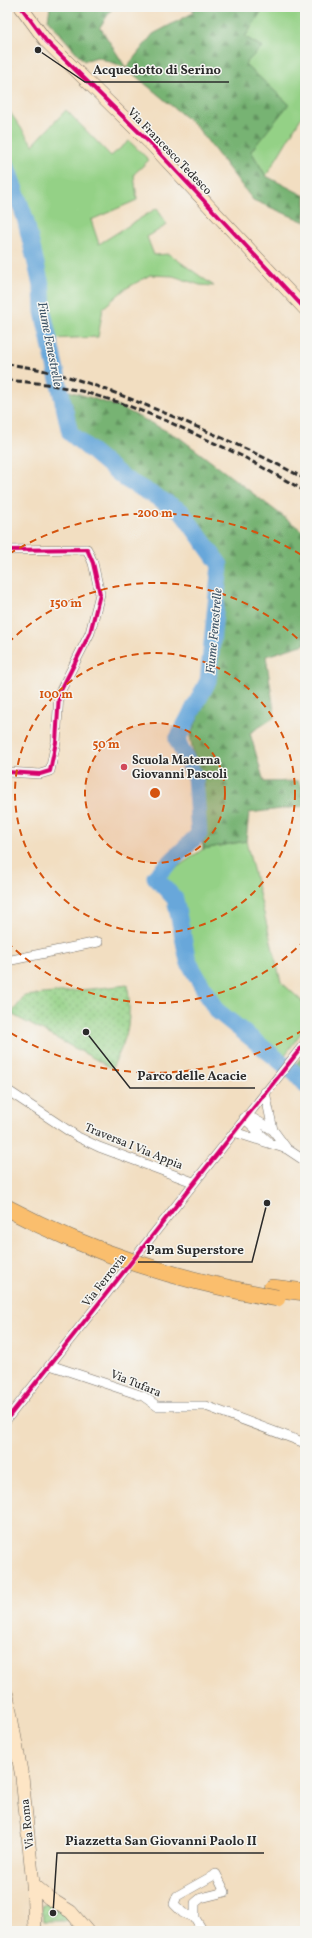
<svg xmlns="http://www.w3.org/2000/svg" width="312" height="1938" viewBox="0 0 312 1938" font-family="Vollkorn,serif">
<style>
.grass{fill:#94d186;stroke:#607e58}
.forest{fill:url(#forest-firs);stroke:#516f4f}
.park{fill:url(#park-dots);stroke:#607e58}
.garden{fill:url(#garden-furrows);stroke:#607e58}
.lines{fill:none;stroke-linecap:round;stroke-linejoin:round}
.river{stroke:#67a7da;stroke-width:17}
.street-casing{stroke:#716a60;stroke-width:10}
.secondary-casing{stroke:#716a60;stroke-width:14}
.highway-casing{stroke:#716a60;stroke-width:18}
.street{stroke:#fff;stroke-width:9}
.secondary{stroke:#fde5c5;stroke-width:13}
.highway{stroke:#fabe6d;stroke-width:17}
.rail{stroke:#2b2b2b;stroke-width:3;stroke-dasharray:6 3;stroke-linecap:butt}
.highway-bridge-casing{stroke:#716a60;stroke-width:18;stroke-linecap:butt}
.highway-bridge{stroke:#fabe6d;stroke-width:17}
.cycleway-casing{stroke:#f6f6f2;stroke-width:6}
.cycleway{stroke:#d6006c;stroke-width:4}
.ring{fill:none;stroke:#d5540f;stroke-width:2;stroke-dasharray:7 5}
.poi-dot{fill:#d1495b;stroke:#f6f6f2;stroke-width:1.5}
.labels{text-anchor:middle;stroke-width:3;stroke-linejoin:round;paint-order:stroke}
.street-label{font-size:12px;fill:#2b2b2b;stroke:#f6f6f2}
.poi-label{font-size:12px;font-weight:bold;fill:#2b2b2b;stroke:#f6f6f2;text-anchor:start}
.water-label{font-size:13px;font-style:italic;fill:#405668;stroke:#f6f6f2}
.centre{fill:#d5540f;stroke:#f6f6f2;stroke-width:2}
.ring-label{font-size:12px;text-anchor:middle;font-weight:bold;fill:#d5540f;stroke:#f6f6f2;stroke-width:3;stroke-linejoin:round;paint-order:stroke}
.leader{fill:none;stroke:#2b2b2b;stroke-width:1.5}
.callout-dot{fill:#2b2b2b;stroke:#f6f6f2;stroke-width:1.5}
.callout-label{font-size:13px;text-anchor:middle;font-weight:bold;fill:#2b2b2b;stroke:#f6f6f2;stroke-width:3;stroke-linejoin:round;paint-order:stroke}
</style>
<defs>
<pattern id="forest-firs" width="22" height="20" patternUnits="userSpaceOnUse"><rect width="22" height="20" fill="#77b373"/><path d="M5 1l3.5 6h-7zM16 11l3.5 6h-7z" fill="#62925f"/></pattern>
<pattern id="park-dots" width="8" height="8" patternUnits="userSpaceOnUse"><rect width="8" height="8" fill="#94d186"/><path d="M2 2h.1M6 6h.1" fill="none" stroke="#79aa6e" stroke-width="1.8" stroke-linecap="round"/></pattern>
<pattern id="garden-furrows" width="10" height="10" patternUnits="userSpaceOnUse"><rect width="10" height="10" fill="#94d186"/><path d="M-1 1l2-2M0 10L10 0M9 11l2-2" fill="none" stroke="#79aa6e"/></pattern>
</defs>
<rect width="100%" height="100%" fill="#f6f6f2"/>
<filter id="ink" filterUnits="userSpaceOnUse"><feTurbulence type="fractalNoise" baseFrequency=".025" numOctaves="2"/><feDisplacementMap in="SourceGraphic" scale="8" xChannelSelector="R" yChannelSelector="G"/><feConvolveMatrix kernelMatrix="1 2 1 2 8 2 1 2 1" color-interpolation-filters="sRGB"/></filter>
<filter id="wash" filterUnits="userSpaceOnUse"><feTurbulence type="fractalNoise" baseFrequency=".012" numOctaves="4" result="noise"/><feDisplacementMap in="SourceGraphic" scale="16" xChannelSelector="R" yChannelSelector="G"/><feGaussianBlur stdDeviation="0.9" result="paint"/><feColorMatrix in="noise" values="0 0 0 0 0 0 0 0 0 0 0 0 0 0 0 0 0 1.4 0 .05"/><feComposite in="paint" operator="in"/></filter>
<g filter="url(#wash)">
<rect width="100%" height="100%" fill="#f2dec1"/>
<path class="grass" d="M264,7H305V111L266,176L251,151L245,64L262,47L245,37Z
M7,108L33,145L66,110L111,156L129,141L149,160L134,174L137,200L91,220L99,244L157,208L167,225L147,237L154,255L169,254L214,286L200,285L173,276L150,275L125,289L103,308L98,337L49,339L43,312L42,289L25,218L7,167Z
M246,841L281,982L305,1004V1027L283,1058L221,1008L192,963L178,899L162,878L203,849Z"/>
<path class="forest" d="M50,7H113L100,27L126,68L153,34L193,13V7H264L245,37L262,47L245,64L289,104L251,151L266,176L305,196V222L253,200L196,126L126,68L97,57L84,61L48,20Z
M63,389L120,407L180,438L305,533V644L266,656L275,717L250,733L264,782L298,781L305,793V806L249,813L246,841L203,849L198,780L190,736L213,684L222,566L184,512L136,482L74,431Z
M305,1053V1076L295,1065Z"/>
<path class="park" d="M128,985C131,1023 129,1034 112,1068L11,1014L25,996Z"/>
<path class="garden" d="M50,1902L72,1921H43L42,1906Z"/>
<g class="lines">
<path class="river" d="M7,167L25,218L42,289L43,312L70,433L125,479L181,511L220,565L208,681L177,740L195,777L199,834L155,877L175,899L188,961L216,1010L296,1074L305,1085"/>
</g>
</g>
<g filter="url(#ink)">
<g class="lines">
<defs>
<path id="street" d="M7,550L87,549L93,563L100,594L90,633L59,694L56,742L50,771L40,774L7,772
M7,961L98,942
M7,1090L78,1137L99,1147L193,1182
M265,1092L273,1130
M247,1115L273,1130L287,1149
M244,1118L268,1141
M234,1132L287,1149L305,1161
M50,1365L143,1396L157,1406H206L305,1443
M7,1419L305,1043
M195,1918L183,1913L174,1904L177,1896L216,1874L225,1892L201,1898L195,1903V1918L203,1931"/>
<path id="secondary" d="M21,7L46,41L152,145L305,309
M7,1695L22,1777L33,1884L35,1931
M33,1884L49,1898L71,1912L87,1931"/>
<path id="highway" d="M272,1288L305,1292"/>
</defs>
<use href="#street" class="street-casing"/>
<use href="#secondary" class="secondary-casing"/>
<use href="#highway" class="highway-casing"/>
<use href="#street" class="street"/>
<use href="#secondary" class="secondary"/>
<use href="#highway" class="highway"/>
<path class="rail" d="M7,364C64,371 114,392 167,414C214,434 260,454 305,479
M7,380L46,384L81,391L121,403L167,421L242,456L305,491"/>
<defs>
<path id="highway-bridge" d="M7,1208C93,1254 181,1281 277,1298"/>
</defs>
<use href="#highway-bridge" class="highway-bridge-casing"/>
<use href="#highway-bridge" class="highway-bridge"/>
<defs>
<path id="cycleway" d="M21,7L46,41L152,145L305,309
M7,550L87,549L93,563L100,594L90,633L59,694L56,742L50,771L40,774L7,772
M7,1419L305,1043"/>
</defs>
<use href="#cycleway" class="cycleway-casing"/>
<use href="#cycleway" class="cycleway"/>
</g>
</g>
<circle cx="155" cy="793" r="70" fill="#d5540f" fill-opacity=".12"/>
<g class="ring">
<circle cx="155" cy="793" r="70"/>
<circle cx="155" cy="793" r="140"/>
<path d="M305 940A210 210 0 0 1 8 943M8 643A210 210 0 0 1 305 646"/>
<path d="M303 1030A280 280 0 0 1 9 1032M9 554A280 280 0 0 1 303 556"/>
</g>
<circle class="poi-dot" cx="124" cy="767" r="4"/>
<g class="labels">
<g class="street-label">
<text transform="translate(170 151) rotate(46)" y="4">Via Francesco Tedesco</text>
<text transform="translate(134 1146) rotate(22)" y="4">Traversa I Via Appia</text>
<text transform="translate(104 1280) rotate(-52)" y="4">Via Ferrovia</text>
<text transform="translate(136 1383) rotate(22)" y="4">Via Tufara</text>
<text transform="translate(27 1824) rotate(-96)" y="4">Via Roma</text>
</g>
<g class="poi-label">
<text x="132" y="764">Scuola Materna<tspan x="132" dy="14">Giovanni Pascoli</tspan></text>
</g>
<g class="water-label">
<text transform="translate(51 344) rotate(79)" y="5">Fiume Fenestrelle</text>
<text transform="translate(213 631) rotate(-85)" y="5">Fiume Fenestrelle</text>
</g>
</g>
<circle cx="155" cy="793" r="6" class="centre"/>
<g class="ring-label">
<text x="155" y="517">200 m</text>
<text x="66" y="607">150 m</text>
<text x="56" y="698">100 m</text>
<text x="106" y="748">50 m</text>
</g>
<path class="leader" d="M38 50L85 82H229M86 1032L130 1088H255M267 1203L252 1262H138M53 1913L57 1853H264"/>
<g class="callout-dot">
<circle cx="38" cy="50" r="4"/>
<circle cx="86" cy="1032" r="4"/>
<circle cx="267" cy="1203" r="4"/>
<circle cx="53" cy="1913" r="4"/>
</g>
<g class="callout-label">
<text x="157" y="74">Acquedotto di Serino</text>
<text x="192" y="1080">Parco delle Acacie</text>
<text x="195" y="1254">Pam Superstore</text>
<text x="161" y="1845">Piazzetta San Giovanni Paolo II</text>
</g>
<rect width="312" height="1938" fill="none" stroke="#f6f6f2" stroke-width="24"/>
</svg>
